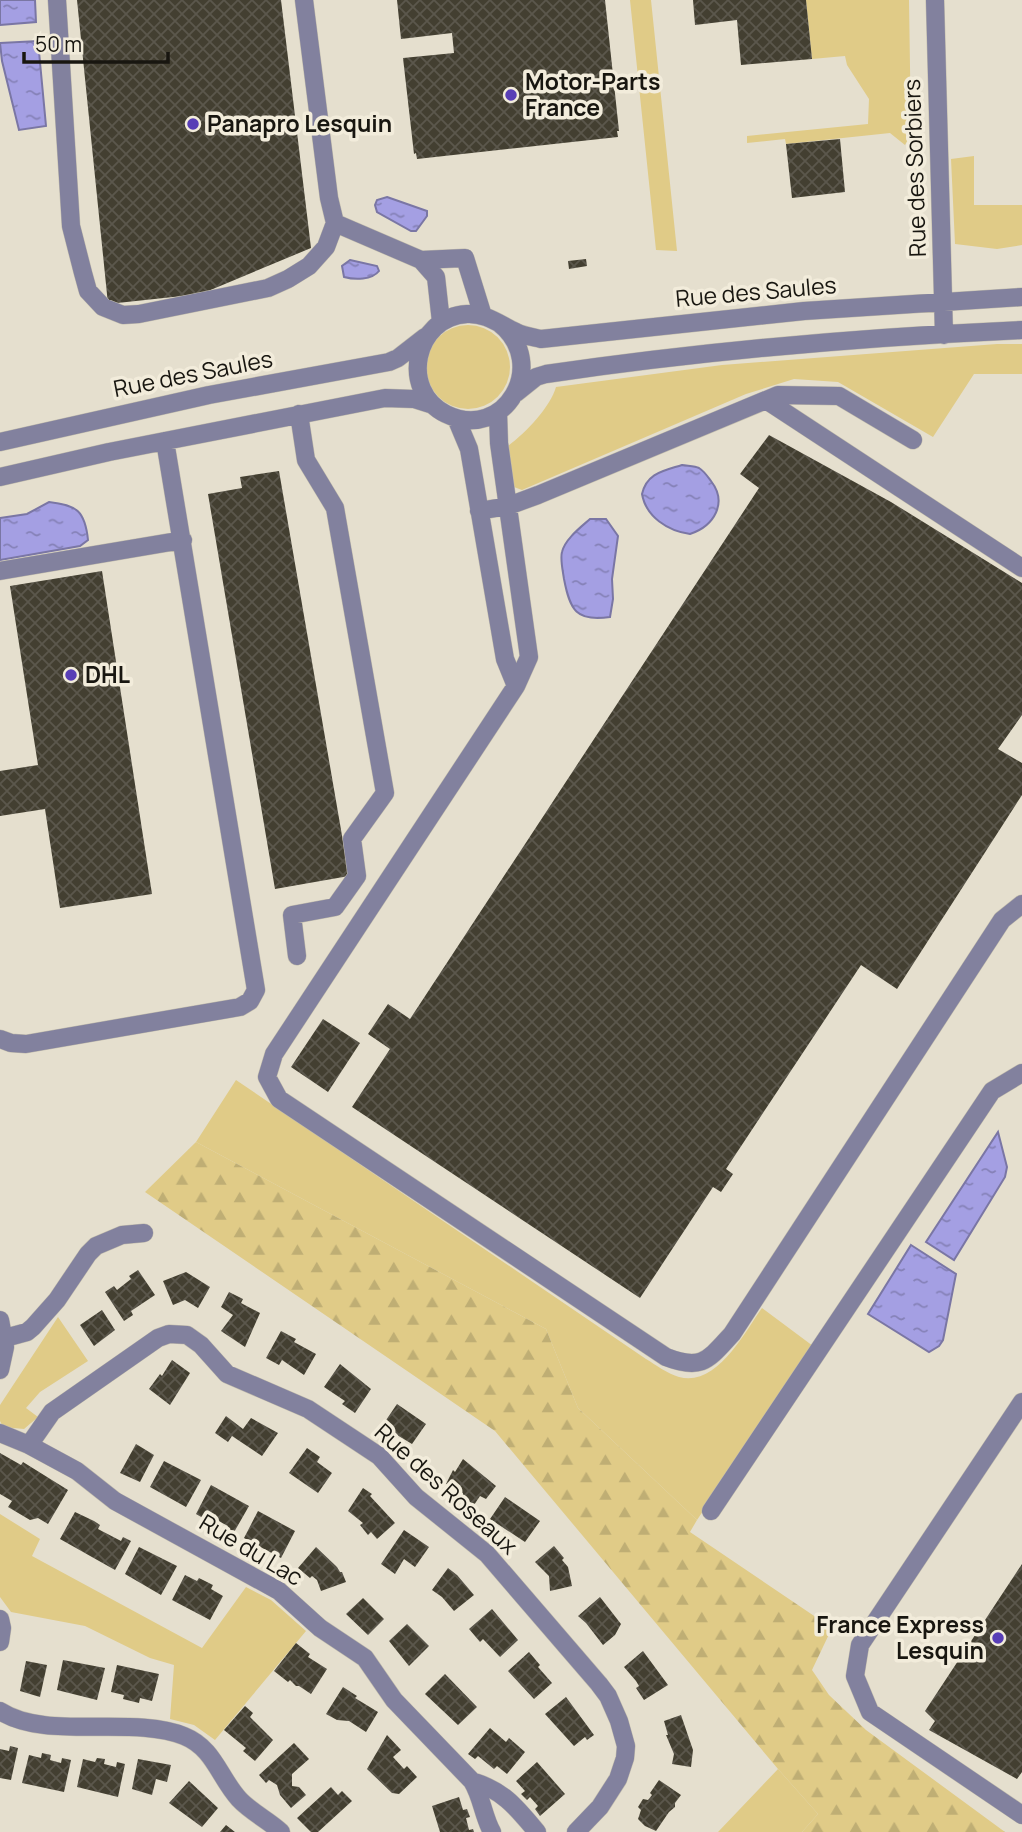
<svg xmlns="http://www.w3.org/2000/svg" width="1022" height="1832" viewBox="0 0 1022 1832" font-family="Manrope,sans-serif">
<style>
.green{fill:#e0cb87}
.forest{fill:url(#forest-firs)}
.water{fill:url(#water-ripples);stroke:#7a76a4;stroke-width:2}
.building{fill:url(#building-cross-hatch)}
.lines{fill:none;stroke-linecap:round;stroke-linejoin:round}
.minor-casing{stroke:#c0bbac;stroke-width:19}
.minor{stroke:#82819e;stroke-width:18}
.poi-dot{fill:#583eb6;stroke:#f2ecdb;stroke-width:2.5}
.labels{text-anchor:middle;stroke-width:7;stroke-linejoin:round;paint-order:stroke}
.poi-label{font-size:23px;font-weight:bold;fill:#181610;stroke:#f2ecdb;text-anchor:start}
.street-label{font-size:23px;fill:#181610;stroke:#f2ecdb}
</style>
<defs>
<pattern id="forest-firs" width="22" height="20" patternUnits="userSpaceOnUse" patternTransform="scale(1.75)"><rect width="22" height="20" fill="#e0cb87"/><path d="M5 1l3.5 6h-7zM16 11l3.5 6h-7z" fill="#bfae74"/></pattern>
<pattern id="water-ripples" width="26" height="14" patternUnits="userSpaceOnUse" patternTransform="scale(1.75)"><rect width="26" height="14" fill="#a49fe3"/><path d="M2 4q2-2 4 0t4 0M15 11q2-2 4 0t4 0" fill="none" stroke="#8581b7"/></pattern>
<pattern id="building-cross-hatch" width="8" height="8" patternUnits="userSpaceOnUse" patternTransform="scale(1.75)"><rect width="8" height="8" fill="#433f31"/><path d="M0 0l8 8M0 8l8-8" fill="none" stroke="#5b574c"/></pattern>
</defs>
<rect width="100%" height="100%" fill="#e5dfce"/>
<path class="green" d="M630,0H651L677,251L656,250Z
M806,0H909L911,134L905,145L890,133L786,144L785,139L747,143V136L868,124L869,99L847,65L845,56L812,59Z
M974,156V205H1022V245L997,249L955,244L951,159Z
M426 367a42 42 0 1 1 84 0a42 42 0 1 1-84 0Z
M997,344H1022V374H974L933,437L838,382L794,379L746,394L522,490L514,487L505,448C523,436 550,408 556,387L722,365Z
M236,1080L646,1359C656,1365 668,1374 679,1377C717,1387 744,1333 762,1308L813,1346L697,1520L578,1408L546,1329L196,1142Z
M58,1317L88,1361L40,1392L26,1408L38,1417L24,1429L3,1427L0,1421V1405Z
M0,1514L40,1539L32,1556L202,1648L246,1587L271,1600L306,1631L215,1740L194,1725L170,1719L174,1665L150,1658L85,1626L11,1612L0,1597Z
M778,1769L818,1814L802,1832H718Z"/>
<path class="forest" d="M196,1142L546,1329L578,1408L697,1520L690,1532L832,1628L812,1670L829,1695L866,1730L1005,1832H802L818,1814L778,1769L495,1431L145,1192Z"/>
<path class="water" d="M0,0H35L36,22L0,25Z
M38,41L46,126L19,130L2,61L0,43Z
M387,197L427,211V216L416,231H411L377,212L375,205L377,200Z
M350,260L377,266L379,271C372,280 355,280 344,277L342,266Z
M682,465C687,466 695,466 699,468C704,471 708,477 711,481C728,503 714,526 690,534C668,531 646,517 642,494C647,473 663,471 682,465Z
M49,502C77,505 85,511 88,540L80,546L0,560V518L27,514Z
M590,519H606L618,536L612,579L613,599L610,617C576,622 570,610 564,579C563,572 560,559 562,552C565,539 581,527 590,519Z
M998,1132L1007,1167L1005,1177L954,1260L926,1242Z
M911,1245L956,1274L943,1340L939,1346L929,1352L868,1314Z"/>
<path class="building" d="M77,0H281L311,248L201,294L108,304Z
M397,0H605L619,131H617L618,137L417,159L416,153L414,154L403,58L454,53L452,33L401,39Z
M693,0H806L812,59L741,65L737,20L695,25Z
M840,139L845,192L792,198L786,144Z
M586,259L587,266L569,269L568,261Z
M769,435L891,502L1022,583V715L998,749L1022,763V795L897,989L861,965L726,1169L733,1174L721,1192L713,1187L640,1298L352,1107L390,1049L368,1034L388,1004L410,1019L759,488L740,474Z
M279,471L349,876L275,889L208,494L242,488L240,477Z
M102,571L152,894L60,908L45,809L0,816V771L38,765L10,586Z
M323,1019L360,1043L328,1092L291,1067Z
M138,1270L155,1295L131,1311L133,1315L124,1321L105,1292L114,1286L117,1290L131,1279L129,1276Z
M186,1272L210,1287L198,1308L185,1300L173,1305L163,1281Z
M229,1292L243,1299L241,1303L260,1313L245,1347L221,1331L233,1315L221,1307Z
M102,1310L115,1330L94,1346L80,1325Z
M281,1331L296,1339L294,1342L316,1354L304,1375L282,1360L279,1365L266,1358Z
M172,1360L190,1373L170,1405L149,1389L160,1374L162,1376L165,1371Z
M340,1364L371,1389L355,1413L342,1404L345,1401L324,1387Z
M397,1404L426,1424L412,1444L382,1426Z
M226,1416L243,1429L251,1418L278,1433L262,1456L232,1436L228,1442L215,1433Z
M136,1444L154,1455L140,1482L120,1473Z
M307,1448L320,1457L317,1462L332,1473L318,1493L289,1473Z
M0,1453L21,1465L23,1462L68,1490L48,1524L38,1518L30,1520L8,1507L12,1501L0,1494Z
M463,1459L496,1486L486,1499L480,1496L474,1505L463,1497V1493L446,1484L453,1470L455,1472Z
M164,1461L201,1480L186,1507L150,1487Z
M211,1485L249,1506L233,1534L226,1530L228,1526L205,1514L203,1518L196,1514Z
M363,1488L372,1494L370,1496L395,1523L377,1539L371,1532L368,1535L360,1525L363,1523L348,1511Z
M505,1497L540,1521L525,1542L490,1519Z
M258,1511L295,1531L281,1558L244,1538Z
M75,1512L94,1521L100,1525L98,1529L121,1541L123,1537L131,1541L115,1570L60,1539Z
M404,1530L429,1547L415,1567L404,1559L395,1574L381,1564Z
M554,1546L564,1558L562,1560L568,1567L572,1586L550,1591L549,1576L535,1562Z
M139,1547L177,1566L161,1595L125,1574Z
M316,1547L337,1567L340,1572H342L346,1582L321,1591L317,1580L312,1576L310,1578L298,1568Z
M1022,1564V1772L1017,1779L929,1730L935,1721L925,1711Z
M448,1568L457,1575L474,1595L454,1611L442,1597L432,1590Z
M185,1575L197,1581L199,1578L213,1585L211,1589L223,1596L210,1620L172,1600Z
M600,1597L621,1624L615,1635L603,1645L586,1623L578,1616Z
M363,1598L384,1619L368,1635L346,1614Z
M492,1609L518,1640L500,1657L483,1639L480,1642L469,1629Z
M407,1624L429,1646L409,1666L389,1641Z
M296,1643L310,1654L308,1657L327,1669L311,1694L299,1686H296L290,1680L288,1682L274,1671Z
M643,1651L668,1685L644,1700L636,1688L639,1686L636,1681L624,1667Z
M529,1652L540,1665L538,1667L552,1683L534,1699L508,1671Z
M63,1660L105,1668L97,1700L57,1690Z
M26,1661L47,1665L40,1697L20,1691Z
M117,1665L159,1674L152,1701L140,1698L139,1703L123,1699L124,1695L111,1692Z
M445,1674L477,1707L458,1725L425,1694Z
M343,1687L357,1696L355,1698L378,1712L366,1732L349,1721L337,1720L326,1714Z
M566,1697L594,1735L587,1740L585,1737L574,1746L545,1714Z
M245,1706L253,1713L250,1717L273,1740L255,1761L243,1751L246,1748L224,1730Z
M681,1715L693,1750L691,1767L672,1764L674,1754L666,1735H668L664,1721Z
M490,1728L506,1742L509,1738L525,1752L507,1774L497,1766L494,1769L478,1756L475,1759L468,1754Z
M387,1735L401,1750L393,1757L404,1769L407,1766L417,1777L399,1794L392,1793L367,1769Z
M294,1743L309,1759L292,1774V1786L299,1787L306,1795L291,1808L280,1795L277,1785L269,1780L266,1783L259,1775Z
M10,1746L18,1748L11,1780L0,1778V1749L9,1751Z
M42,1753L51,1755L50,1760L61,1763L62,1758L71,1760L64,1792L22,1783L29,1755L41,1758Z
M97,1758L105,1759L104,1764L116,1767L117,1762L125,1764L118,1797L77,1787L83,1759L95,1762Z
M138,1759L171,1765L167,1782L156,1779L152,1795L132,1789Z
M537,1762L565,1794L540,1816L535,1809L538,1806L530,1797L527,1800L521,1794L525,1791L516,1781Z
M659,1780L681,1795L675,1803V1807L669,1812L656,1831L645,1826L638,1819L641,1810L638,1807L643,1799L648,1800L652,1795L650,1793Z
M189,1781L218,1808L202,1827L169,1803Z
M331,1787L338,1795L342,1791L352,1801L318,1832H311L297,1818Z
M459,1797L463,1810L467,1809L470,1817L466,1818L469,1830L473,1829L474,1832H440L432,1806Z
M226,1825L235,1832H220Z"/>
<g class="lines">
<defs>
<path id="minor" d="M57,0L71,226L83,273L88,291L103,307L123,315L139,314L268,288L288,279L309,266L326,247L335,223L329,198L304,0
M935,0L944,335
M335,223L421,260L436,277L441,322
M421,260L465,258L483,316
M499,323C551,364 504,443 446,414C399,391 414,317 467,314C486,313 499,324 516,332C524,336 533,337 541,339L804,311L1022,297
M516,393L536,377L546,374C703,351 863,337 1022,330
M766,400L1022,568
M498,412L499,443L529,657L516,686
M456,418L469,449L505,659L516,686L274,1054L267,1077L279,1099L666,1357C702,1371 708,1360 732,1334L1002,920L1022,904
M0,442L209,395L389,362L398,358L425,337
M0,477L109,452L385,398L414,399L433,405
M479,511L508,506L538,495L778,395L839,396L913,440
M0,571L183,540
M297,956L292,915L335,907L357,876L352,839L385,793L335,508L306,460L299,414
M0,1039L11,1043L26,1044L240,1007L250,1001L256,990L165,441
M0,1320L5,1347L0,1370
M5,1338L27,1332L33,1327L57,1300L88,1254L96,1246L122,1235L144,1233
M1022,1402L860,1645L855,1676L870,1712L1022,1815
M0,1433L29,1445L77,1471L115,1501L279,1591L320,1628L365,1658L394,1700L472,1781C482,1797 483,1816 492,1832
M29,1445L52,1412L158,1338L169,1334L187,1335L201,1345L227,1374L308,1409L379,1456L416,1497L487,1554L599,1684L608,1696L619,1721L626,1746L625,1758L618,1779L600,1807L576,1832
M711,1511L992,1091L1022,1073
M0,1619L2,1628L0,1642
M0,1711C46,1741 133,1715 184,1736C214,1748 219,1777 239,1799C251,1812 268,1820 281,1832
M472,1781C504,1791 516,1807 537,1832"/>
</defs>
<use href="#minor" class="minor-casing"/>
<use href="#minor" class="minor"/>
</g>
<g class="poi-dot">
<circle cx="511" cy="95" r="7"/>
<circle cx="193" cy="124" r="7"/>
<circle cx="71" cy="675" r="7"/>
<circle cx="998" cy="1638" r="7"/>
</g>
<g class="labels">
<g class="poi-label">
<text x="525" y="90">Motor-Parts<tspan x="525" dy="26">France</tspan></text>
<text x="207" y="132">Panapro Lesquin</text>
<text x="85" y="683">DHL</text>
<text x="984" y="1633" text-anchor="end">France Express<tspan x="984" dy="26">Lesquin</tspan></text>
</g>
<g class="street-label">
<text transform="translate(915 168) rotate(-92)" y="8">Rue des Sorbiers</text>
<text transform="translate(756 292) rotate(-5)" y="8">Rue des Saules</text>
<text transform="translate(193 374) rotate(-11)" y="8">Rue des Saules</text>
<text transform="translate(446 1489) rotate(42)" y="8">Rue des Roseaux</text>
<text transform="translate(251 1550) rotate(31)" y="8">Rue du Lac</text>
</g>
</g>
<path d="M24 52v10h144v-10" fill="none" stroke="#181610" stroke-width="3.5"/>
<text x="35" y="52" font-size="21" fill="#181610" stroke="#f2ecdb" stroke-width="5" paint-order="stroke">50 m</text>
</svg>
